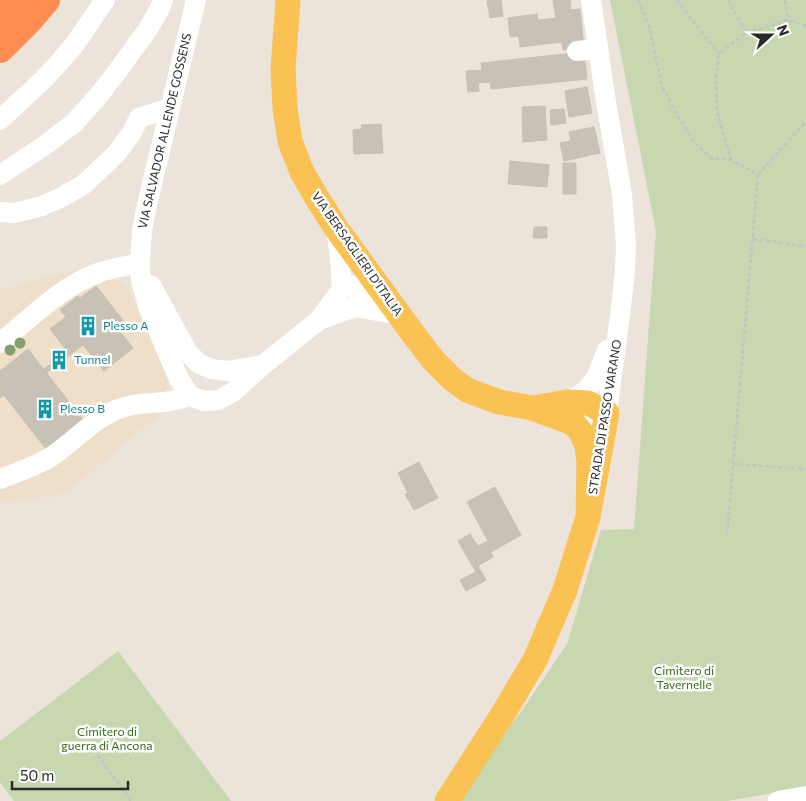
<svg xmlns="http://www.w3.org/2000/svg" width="806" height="801" viewBox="0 0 806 801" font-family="Commissioner,sans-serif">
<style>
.education{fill:#efdfc8}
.cemetery{fill:#c7d7b0}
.building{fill:#c7c1b8;stroke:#c8bfb3}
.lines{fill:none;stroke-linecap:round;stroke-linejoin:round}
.path{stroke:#c3c3c3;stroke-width:2.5;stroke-dasharray:4 2.5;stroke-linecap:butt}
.minor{stroke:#fff;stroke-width:20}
.major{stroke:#f9c252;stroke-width:25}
.highway{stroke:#ff8d52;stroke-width:28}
.tree{fill:#84a06e}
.labels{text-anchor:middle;stroke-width:5;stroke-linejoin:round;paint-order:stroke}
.street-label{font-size:12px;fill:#292929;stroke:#fff}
.culture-label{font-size:12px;fill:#0d838f;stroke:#fff;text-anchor:start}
.park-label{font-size:12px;fill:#2f6a15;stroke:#fff}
</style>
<rect width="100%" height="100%" fill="#ece3da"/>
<path class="education" d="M96,265L109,280H116L123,284L129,290L163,367L167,379V408L85,477L60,495L0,503V290Z"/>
<path class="cemetery" d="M610,0H806V787L727,801H457L460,794L523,709L567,644L601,530L634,529L656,231Z
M118,651L231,801H14L0,782V741Z"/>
<path class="building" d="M495,0H501L503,16L490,18L487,1Z
M553,0H570L571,10L580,9L584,47L563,50L562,42L520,47L519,36L510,37L508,18L537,14L538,20L556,18Z
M584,52L587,79L491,89L490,82L478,83L479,91L468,92L466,71L482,70L481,63Z
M587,87L592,113L569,117L565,91Z
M545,106L547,140L523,142L522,107Z
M564,109L566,123L551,125L550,110Z
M381,124L383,153L354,154L353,130L362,129L361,125Z
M594,127L600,153L564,161L560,143L571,141L569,132Z
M510,161L549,165L547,187L508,184Z
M563,163H576V194H563Z
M534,227H547V238H533Z
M96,286L125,323L118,329L133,348L104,371L88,351L91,349L83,339L67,351L50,329L66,317L60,310L78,296L80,298Z
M83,339L91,349L88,351L83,345L46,373L43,370Z
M28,349L83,420L46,449L4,395L0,398V371Z
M419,462L438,498L414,510L405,494L408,493L398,473Z
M495,487L521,535L491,552L493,557L478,566L486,580L466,591L460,580L476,572L458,541L470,534L478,546L488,541L467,502Z"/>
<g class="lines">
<path class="path" d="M638,0L649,26L662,86L677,115L695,143L711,158L731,160L758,174L806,122
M677,0L719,54
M728,0L746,33
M785,0L788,20
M731,160L717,111L716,77L719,54L746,33L788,20L806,26
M753,239L806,246
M733,464L806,469
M727,535L758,174
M94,750L131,801"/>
<path class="minor" d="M196,0L147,205L142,230L140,263L141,281L149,309L179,379L190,396L204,401L218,400L233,392L263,365L319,320L342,289L374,279
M577,51L598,49
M0,120L42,81L57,65L75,44L105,0
M0,175L44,146L74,123L99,95L119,69L148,29L160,8L163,0
M0,212L14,213L42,206L62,197L83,185L116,154L131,134L139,118L170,108
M336,228L340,258L342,289
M151,285L187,351L198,363L211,369L227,371L263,365
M355,307L400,315
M319,320L355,307L374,279
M0,343C31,318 60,287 98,273C111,268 126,266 140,263
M567,402L587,390L597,376L607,350
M573,423L590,421L607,413L620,315L625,271L626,246L622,194L606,102L591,0
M0,479C15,473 36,466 49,458C70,445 87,425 108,414C127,403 143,404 164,402C173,401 182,398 190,396
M778,801L806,796"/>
<path class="major" d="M288,0L283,69L285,108L290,141L302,172L314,193L336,228L414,335L434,361L452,379L467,390L499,402L532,408L573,423L581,432L587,446L589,462L588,517
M447,801L501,717L535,660L565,590L588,517L607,413L588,403L567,402L534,408"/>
<path class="highway" d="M0,19L17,0
M0,49L30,19L46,0"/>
</g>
<g class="tree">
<circle cx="20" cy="343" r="5.5"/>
<circle cx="10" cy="350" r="5.5"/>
</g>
<defs>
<symbol id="building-bare" viewBox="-9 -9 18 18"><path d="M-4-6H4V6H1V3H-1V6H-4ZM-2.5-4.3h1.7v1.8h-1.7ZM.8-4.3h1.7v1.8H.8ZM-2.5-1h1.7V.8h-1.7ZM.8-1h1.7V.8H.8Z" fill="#0f9aa8" stroke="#fff" stroke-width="2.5" paint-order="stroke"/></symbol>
</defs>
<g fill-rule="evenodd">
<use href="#building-bare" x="74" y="312" width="28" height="28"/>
<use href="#building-bare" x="45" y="346" width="28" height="28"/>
<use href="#building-bare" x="31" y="395" width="28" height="28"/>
</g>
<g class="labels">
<g class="street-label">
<text transform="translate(165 131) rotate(-77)" y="4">VIA SALVADOR ALLENDE GOSSENS</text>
<text transform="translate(357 254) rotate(55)" y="4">VIA BERSAGLIERI D'ITALIA</text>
<text transform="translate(605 417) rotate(-81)" y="4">STRADA DI PASSO VARANO</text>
</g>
<g class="culture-label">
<text x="103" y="330">Plesso A</text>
<text x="74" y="364">Tunnel</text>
<text x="60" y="413">Plesso B</text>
</g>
<g class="park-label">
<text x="684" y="675">Cimitero di<tspan x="684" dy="14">Tavernelle</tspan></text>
<text x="107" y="736">Cimitero di<tspan x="107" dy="14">guerra di Ancona</tspan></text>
</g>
</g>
<g transform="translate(771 35) rotate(69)" stroke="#ffffff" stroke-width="4" paint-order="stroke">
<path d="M0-4L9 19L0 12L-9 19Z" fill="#292929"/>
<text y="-8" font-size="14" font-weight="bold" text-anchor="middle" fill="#292929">N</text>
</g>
<path d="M12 781v8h116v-8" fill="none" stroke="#292929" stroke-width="2.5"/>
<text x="20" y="781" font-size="15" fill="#292929" stroke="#ffffff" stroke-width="4" paint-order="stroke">50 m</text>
</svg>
